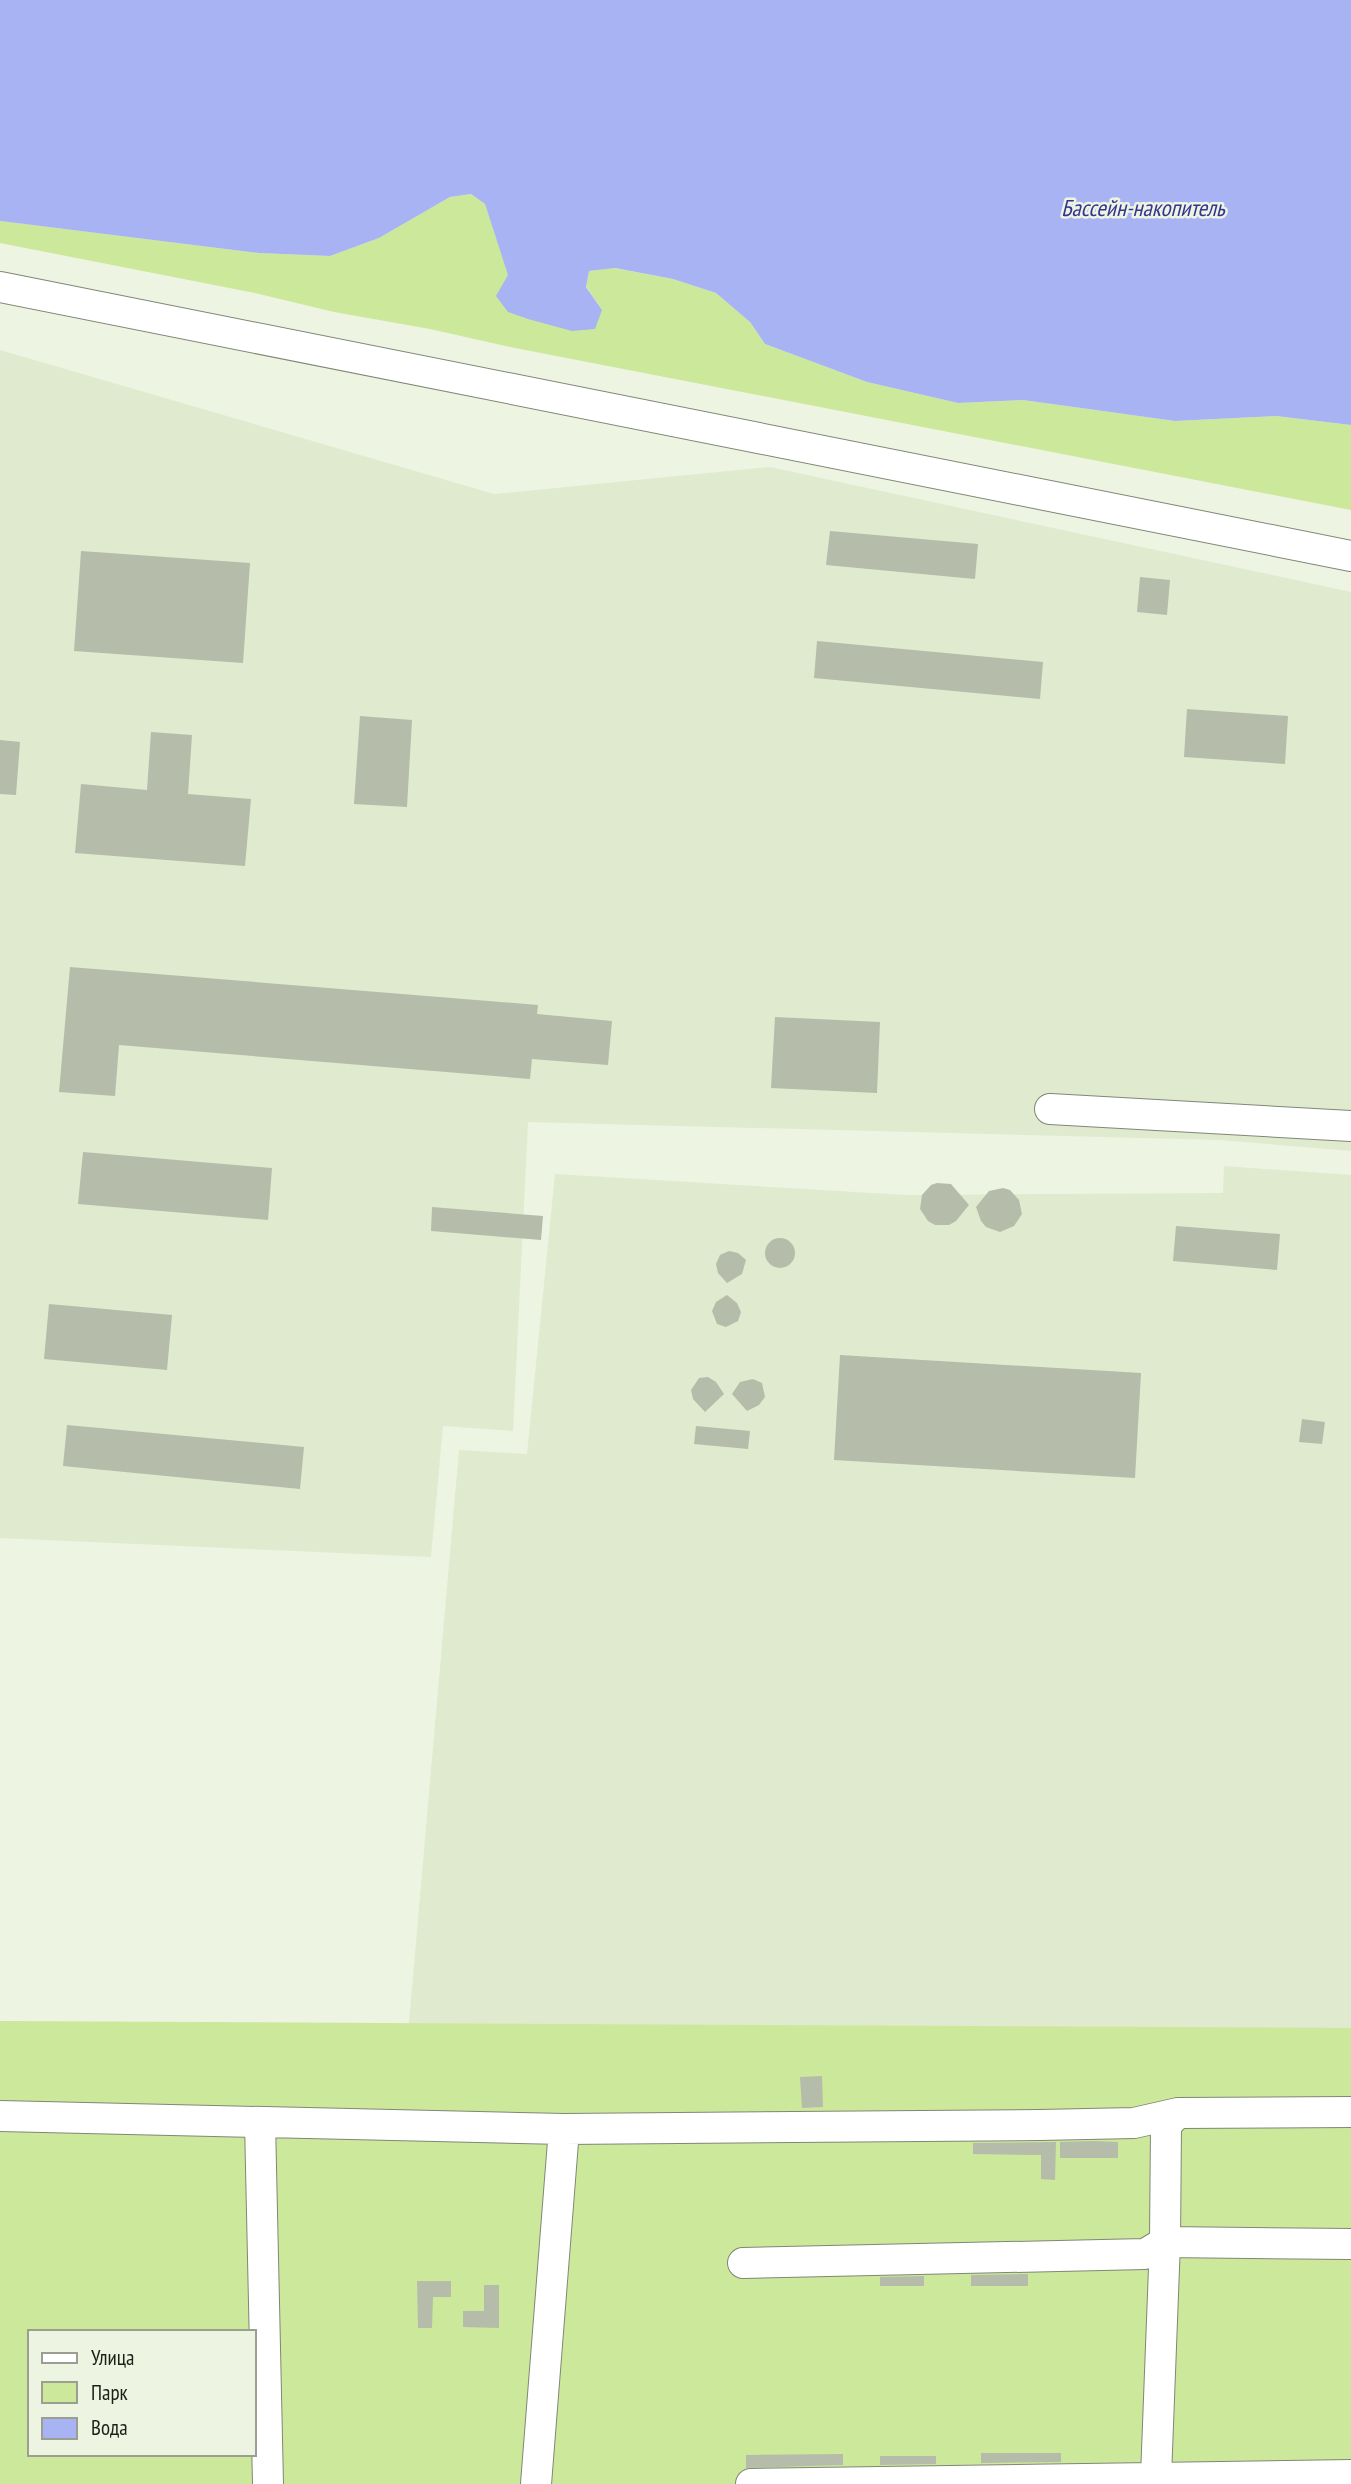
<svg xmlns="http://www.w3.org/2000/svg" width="1351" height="2484" viewBox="0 0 1351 2484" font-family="'PT Sans Narrow',sans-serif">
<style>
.built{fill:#dfeacf}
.green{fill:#cce89b;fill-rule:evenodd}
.water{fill:#a8b3f4}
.building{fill:#b5bcaa}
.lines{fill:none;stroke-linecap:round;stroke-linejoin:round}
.minor-casing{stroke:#808776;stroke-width:32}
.minor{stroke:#fff;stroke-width:30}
.labels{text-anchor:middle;stroke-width:5;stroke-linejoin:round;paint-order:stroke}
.water-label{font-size:23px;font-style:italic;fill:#343591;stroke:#edf4e1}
</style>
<rect width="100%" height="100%" fill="#edf4e1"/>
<path class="built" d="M0,350L494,494L770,467L1351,592V1151L1220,1140L528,1122L513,1431L443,1426L431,1557L0,1538Z
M1224,1166L1351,1175V2038L408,2034L459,1450L527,1454L555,1174L905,1195L1223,1193Z"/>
<path class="green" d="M471,194L485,204L509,276L602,310L586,286L589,271L614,268L673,279L716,293L750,322L765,344L867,382L958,403L1023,400L1175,421L1276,416L1351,425V510L515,348L430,329L334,312L255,293L0,243V221L259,253L330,256L379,238L450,197Z
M0,2021L1351,2028V2484H0ZM30,2332H254V2454H30Z"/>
<path class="water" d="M0,0H1351V425L1276,416L1175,421L1023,400L958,403L867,382L765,344L750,322L716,293L673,279L615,268L589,271L586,287L602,310L595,329L572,331L528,319L508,312L496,296L508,275L485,204L471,194L450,197L379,238L330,256L259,253L0,221Z"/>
<path class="building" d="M830,531L978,544L975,579L826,565Z
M81,551L250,563L243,663L74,651Z
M1140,577L1170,580L1167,615L1137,612Z
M817,641L1043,662L1040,699L814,678Z
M1187,709L1288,716L1285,764L1184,757Z
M360,716L412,720L407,807L354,804Z
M151,732L192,735L188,794L251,799L245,866L75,853L81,784L147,790Z
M0,740L20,742L16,795L0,794Z
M70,967L538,1005L537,1014L612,1021L608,1065L532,1059L530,1079L119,1045L115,1096L59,1092Z
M775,1017L880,1022L877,1093L771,1088Z
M83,1152L272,1168L268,1220L78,1204Z
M937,1183L951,1184L969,1205L956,1221L949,1225H935L928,1221L920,1209L922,1195L931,1185Z
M1003,1188L1010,1190L1019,1200L1022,1214L1014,1226L1000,1232L986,1227L981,1221L976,1207L989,1191Z
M432,1207L543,1216L541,1240L431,1231Z
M1176,1226L1280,1234L1277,1270L1173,1261Z
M765 1253a15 15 0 1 1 30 0a15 15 0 1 1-30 0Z
M729,1251L738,1253L746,1260L742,1274L727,1283L718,1273L716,1264L720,1255Z
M727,1295L737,1303L741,1312L738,1321L726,1327L717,1324L712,1311L716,1302Z
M49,1304L172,1315L167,1370L44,1359Z
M840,1355L1141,1373L1135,1478L834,1460Z
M708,1377L716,1382L724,1394L705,1412L693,1399L691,1390L699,1378Z
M753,1379L762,1383L765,1397L759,1405L747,1411L732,1394L740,1382Z
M1302,1419L1325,1422L1322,1444L1299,1442Z
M67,1425L304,1447L300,1489L63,1466Z
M696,1426L750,1431L748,1449L694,1444Z
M822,2076L823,2107L802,2108L800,2077Z
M1093,2141L1118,2142V2158H1060V2142Z
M1056,2142L1055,2180L1041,2179V2155L973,2154V2143Z
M1028,2274V2286H971V2275Z
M924,2276V2286H880V2277Z
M417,2281H451V2297H433L432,2328H418Z
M484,2285H499V2328L463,2327V2311H484Z
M981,2453H1061V2462L981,2463Z
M843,2454V2465L746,2468V2455Z
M880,2456H936V2464L880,2465Z"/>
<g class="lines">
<defs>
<path id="minor" d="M0,287L1351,556
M1050,1109L1351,1126
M0,2116L564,2129L1040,2125L1134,2123L1178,2113L1351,2112
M260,2122L268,2484
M743,2263L1145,2254L1165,2242L1351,2244
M1156,2477L1165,2242L1166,2125L1178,2113
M536,2484L564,2129
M751,2484L1351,2475"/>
</defs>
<use href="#minor" class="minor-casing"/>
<use href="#minor" class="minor"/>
</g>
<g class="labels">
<g class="water-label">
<text x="1143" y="216">Бассейн-накопитель</text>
</g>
</g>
<rect x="28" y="2330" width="228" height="126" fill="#edf4e1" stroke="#9a9f91" stroke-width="2"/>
<rect x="42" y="2353" width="35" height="10" fill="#ffffff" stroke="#9a9f91" stroke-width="2"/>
<text x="91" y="2365" font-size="21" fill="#1d1f18">Улица</text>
<rect x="42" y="2382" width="35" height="21" fill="#cce89b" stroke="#9a9f91" stroke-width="2"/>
<text x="91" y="2400" font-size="21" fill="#1d1f18">Парк</text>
<rect x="42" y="2418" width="35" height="21" fill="#a8b3f4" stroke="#9a9f91" stroke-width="2"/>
<text x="91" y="2435" font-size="21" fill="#1d1f18">Вода</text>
</svg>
